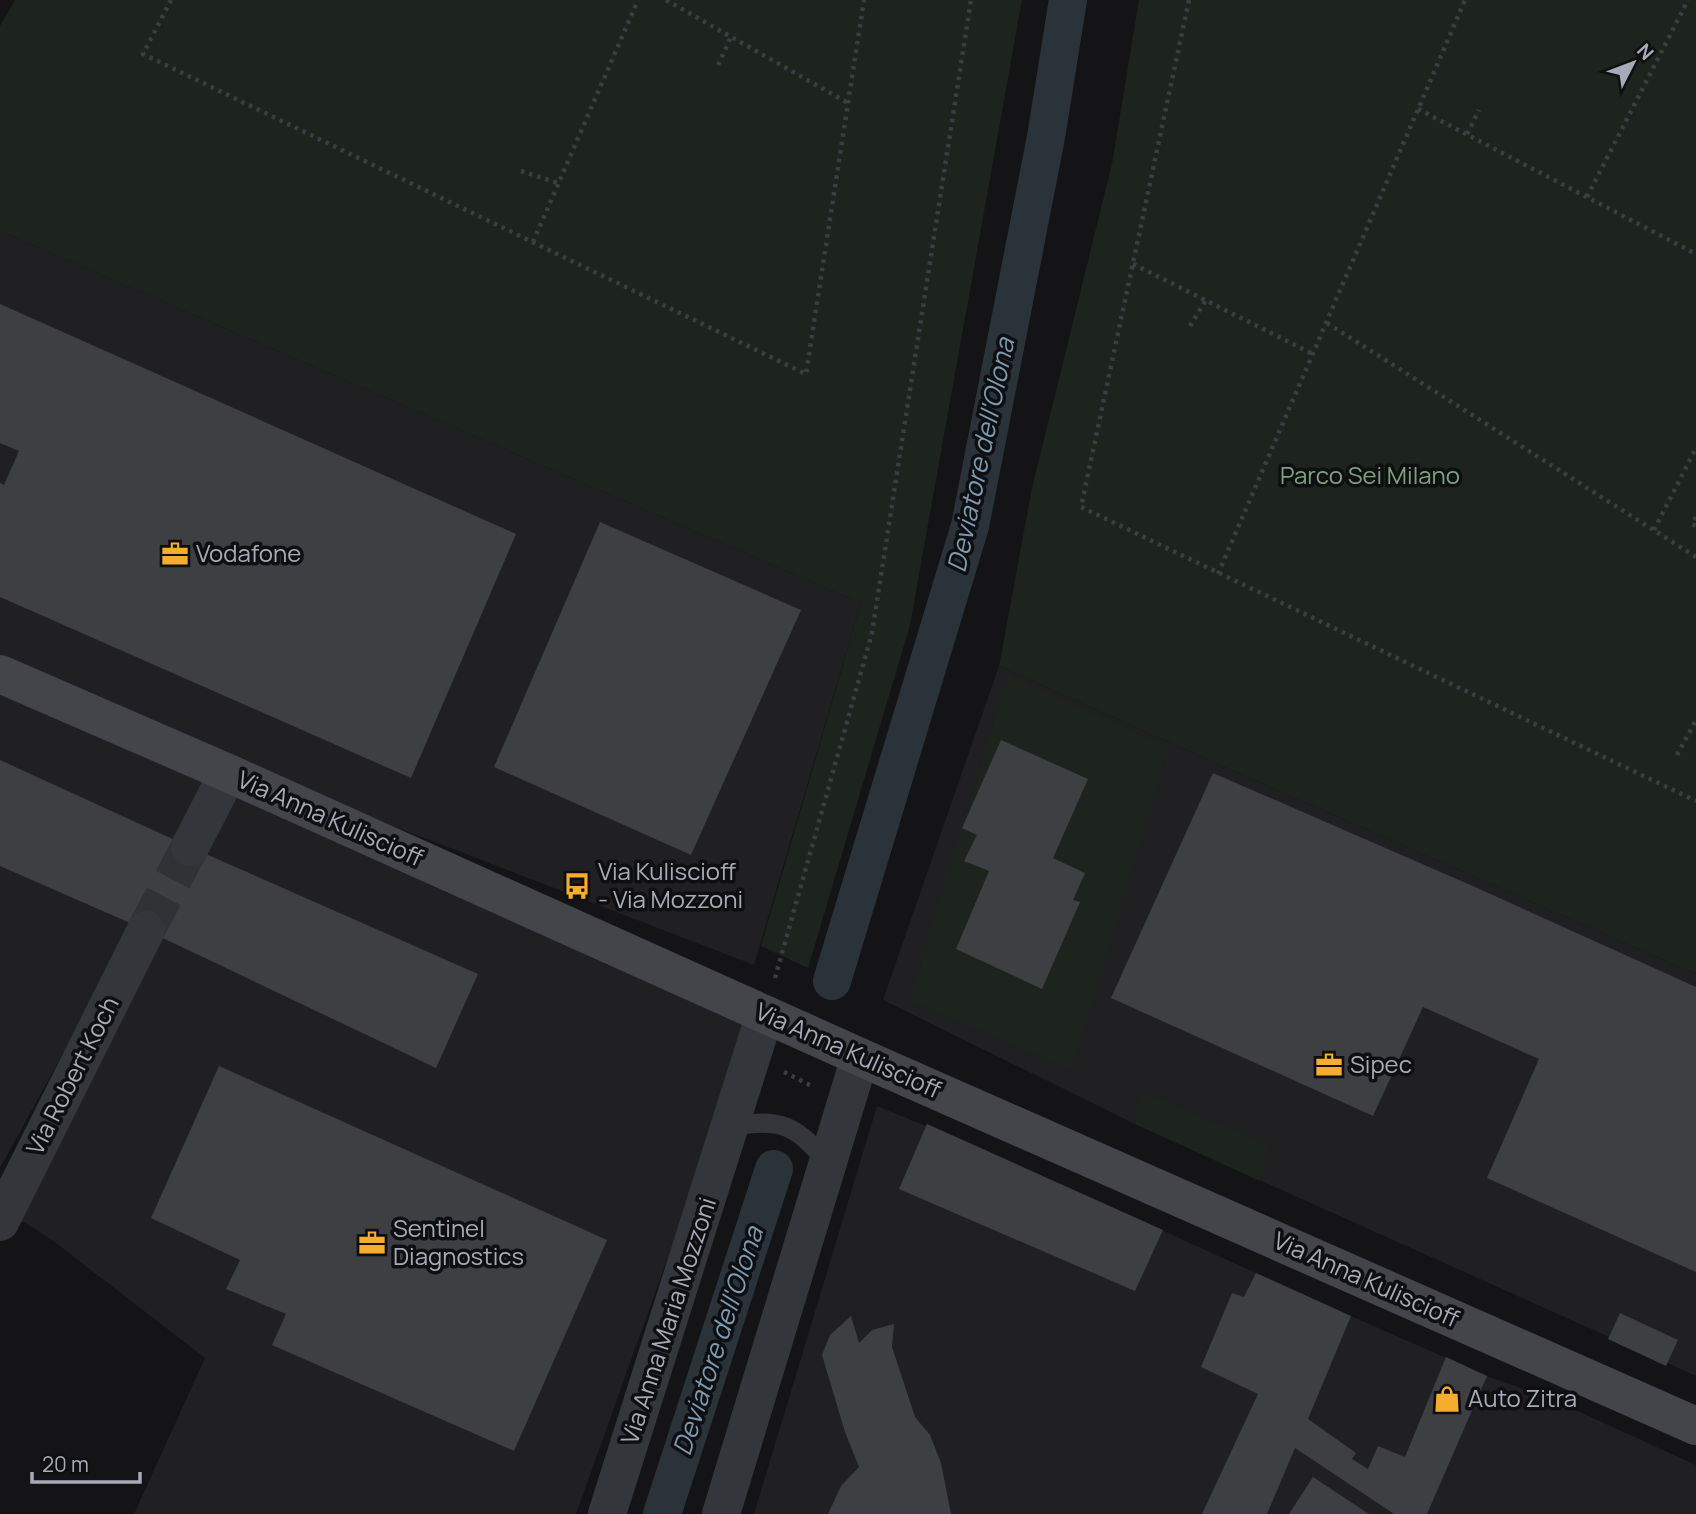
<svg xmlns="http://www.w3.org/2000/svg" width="1696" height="1514" viewBox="0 0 1696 1514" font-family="Manrope,sans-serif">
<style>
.built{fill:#202023}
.green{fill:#1c241d}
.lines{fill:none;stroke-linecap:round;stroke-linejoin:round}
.canal{stroke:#2a333a;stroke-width:38}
.building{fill:#3e3f43}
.street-tunnel{stroke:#313236;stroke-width:38;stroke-dasharray:38 19;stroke-linecap:butt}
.path{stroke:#3b3d42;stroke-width:4.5;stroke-dasharray:3.5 5;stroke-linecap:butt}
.lane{stroke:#35363b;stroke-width:19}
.street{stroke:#35363b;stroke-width:38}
.secondary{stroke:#43454b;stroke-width:38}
.labels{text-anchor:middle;stroke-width:7;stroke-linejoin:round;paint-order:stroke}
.park-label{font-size:24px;fill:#7ca27d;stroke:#0f0f11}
.poi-label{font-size:24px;fill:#a5abb7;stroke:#0f0f11;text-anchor:start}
.street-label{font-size:24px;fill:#a5abb7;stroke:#0f0f11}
.water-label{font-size:26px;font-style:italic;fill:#7b9ab3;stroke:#0f0f11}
</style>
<rect width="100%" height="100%" fill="#141416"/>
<path class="built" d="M0,231L861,603L754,965L232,764L0,663Z
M999,666L1218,764L1696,974V1376L1135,1124L883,1000Z
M0,685L214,778L0,1168Z
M231,786L753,1019L576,1514H134L205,1358L52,1240L14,1216Z
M877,1106L926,1126L927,1124L1351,1316L1487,1376L1551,1399L1696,1465V1514H754Z"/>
<path class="green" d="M15,0H1022L910,625L808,968L761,946L861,603L0,231V26Z
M1139,0H1696V974L1218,764L999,666L1032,488L1112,164Z
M1008,676L1168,747L1071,1069L910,1001Z
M1142,1092L1268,1145L1260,1181L1135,1124Z"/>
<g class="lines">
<path class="canal" d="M832,981L970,526L1046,137L1068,0
M662,1514L774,1169"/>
</g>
<path class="building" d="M0,304L516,534L411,778L0,597V483L4,485L19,451L0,443Z
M600,522L801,610L691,855L494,767Z
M1001,740L1088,779L1053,858L1085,873L1073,900L1080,902L1042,989L956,949L989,871L964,861L977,835L962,828Z
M0,760L190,847L478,974L436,1068L146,930L0,866Z
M1213,773L1475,887L1696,987V1272L1487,1178L1539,1059L1423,1007L1373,1116L1111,998Z
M219,1066L607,1240L514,1451L272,1345L286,1314L226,1289L240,1260L151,1218Z
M927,1124L1163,1230L1135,1291L899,1189Z
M1256,1273L1351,1316L1308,1419L1356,1453L1352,1459L1368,1469L1378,1446L1405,1457L1446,1357L1487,1376L1427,1514H1394L1295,1448L1267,1514H1202L1258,1394L1201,1367L1232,1293L1244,1297Z
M1620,1313L1678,1340L1666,1366L1608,1339Z
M851,1316L859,1343L872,1330L894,1324L892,1347L915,1417L930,1435L941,1463L951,1514H828L841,1486L859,1467L845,1432L822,1355L830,1335Z
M1313,1477L1369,1514H1289Z"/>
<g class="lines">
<path class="street-tunnel" d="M146,930L190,847"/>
<path class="path" d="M171,0L143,54L806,374L864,0
M666,0L848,103
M1189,0L1081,507L1696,801
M718,65L731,37
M1418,109L1696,254
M1467,134L1479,110
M521,171L558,183
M1587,197L1688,0
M533,242L638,0
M1133,264L1313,354
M1327,323L1696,557
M1190,326L1206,300
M1696,517L1692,524L1696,526
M1654,530L1696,448
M1218,574L1465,0
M1677,755L1696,720
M775,978L872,633L971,0
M784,1072L814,1087"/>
<path class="lane" d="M730,1127C780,1117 797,1125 828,1164"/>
<path class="street" d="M190,847L228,773
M0,1222L146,930
M607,1514L765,1014
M721,1514L860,1057"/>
<path class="secondary" d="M0,674L228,773L860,1057L1696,1426"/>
</g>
<defs>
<symbol id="office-bare" viewBox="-9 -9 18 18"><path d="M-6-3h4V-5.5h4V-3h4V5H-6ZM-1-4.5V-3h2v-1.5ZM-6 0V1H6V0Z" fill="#f6ad2c" stroke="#0f0f11" stroke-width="2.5" paint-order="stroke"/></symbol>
<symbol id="bus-bare" viewBox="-9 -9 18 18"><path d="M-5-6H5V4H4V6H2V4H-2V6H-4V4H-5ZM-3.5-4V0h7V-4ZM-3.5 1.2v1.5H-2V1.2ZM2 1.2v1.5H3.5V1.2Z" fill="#f6ad2c" stroke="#0f0f11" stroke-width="2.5" paint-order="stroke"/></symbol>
<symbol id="shop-bare" viewBox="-9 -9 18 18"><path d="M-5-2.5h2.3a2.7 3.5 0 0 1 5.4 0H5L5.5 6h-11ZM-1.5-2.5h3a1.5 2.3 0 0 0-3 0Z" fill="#f6ad2c" stroke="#0f0f11" stroke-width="2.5" paint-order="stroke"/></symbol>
</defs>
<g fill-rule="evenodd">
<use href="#office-bare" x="156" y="535" width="38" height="38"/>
<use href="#bus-bare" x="558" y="867" width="38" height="38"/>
<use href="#office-bare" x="1310" y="1046" width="38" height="38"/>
<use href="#office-bare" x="353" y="1224" width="38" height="38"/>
<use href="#shop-bare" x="1428" y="1380" width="38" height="38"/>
</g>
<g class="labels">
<g class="park-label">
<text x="1370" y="484">Parco Sei Milano</text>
</g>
<g class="poi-label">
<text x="196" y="562">Vodafone</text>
<text x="598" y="880">Via Kuliscioff<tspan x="598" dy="28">- Via Mozzoni</tspan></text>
<text x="1350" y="1073">Sipec</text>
<text x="393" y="1237">Sentinel<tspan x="393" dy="28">Diagnostics</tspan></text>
<text x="1468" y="1407">Auto Zitra</text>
</g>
<g class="street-label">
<text transform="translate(330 819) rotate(24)" y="8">Via Anna Kuliscioff</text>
<text transform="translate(848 1051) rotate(24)" y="8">Via Anna Kuliscioff</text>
<text transform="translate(73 1076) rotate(-63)" y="8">Via Robert Koch</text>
<text transform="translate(1366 1280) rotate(24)" y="8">Via Anna Kuliscioff</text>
<text transform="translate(669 1321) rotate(-72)" y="8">Via Anna Maria Mozzoni</text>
</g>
<g class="water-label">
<text transform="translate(981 455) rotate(-78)" y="9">Deviatore dell'Olona</text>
<text transform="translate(718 1341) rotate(-72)" y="9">Deviatore dell'Olona</text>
</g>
</g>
<g transform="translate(1633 63) rotate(48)" stroke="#0f0f11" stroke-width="5" paint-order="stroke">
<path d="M0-5L12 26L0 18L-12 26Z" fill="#a5abb7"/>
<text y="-10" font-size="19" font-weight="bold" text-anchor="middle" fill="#a5abb7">N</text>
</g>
<path d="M32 1472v10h108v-10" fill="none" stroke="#a5abb7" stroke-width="3.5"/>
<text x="42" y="1472" font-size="21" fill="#a5abb7" stroke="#0f0f11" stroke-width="5" paint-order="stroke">20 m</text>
</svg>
